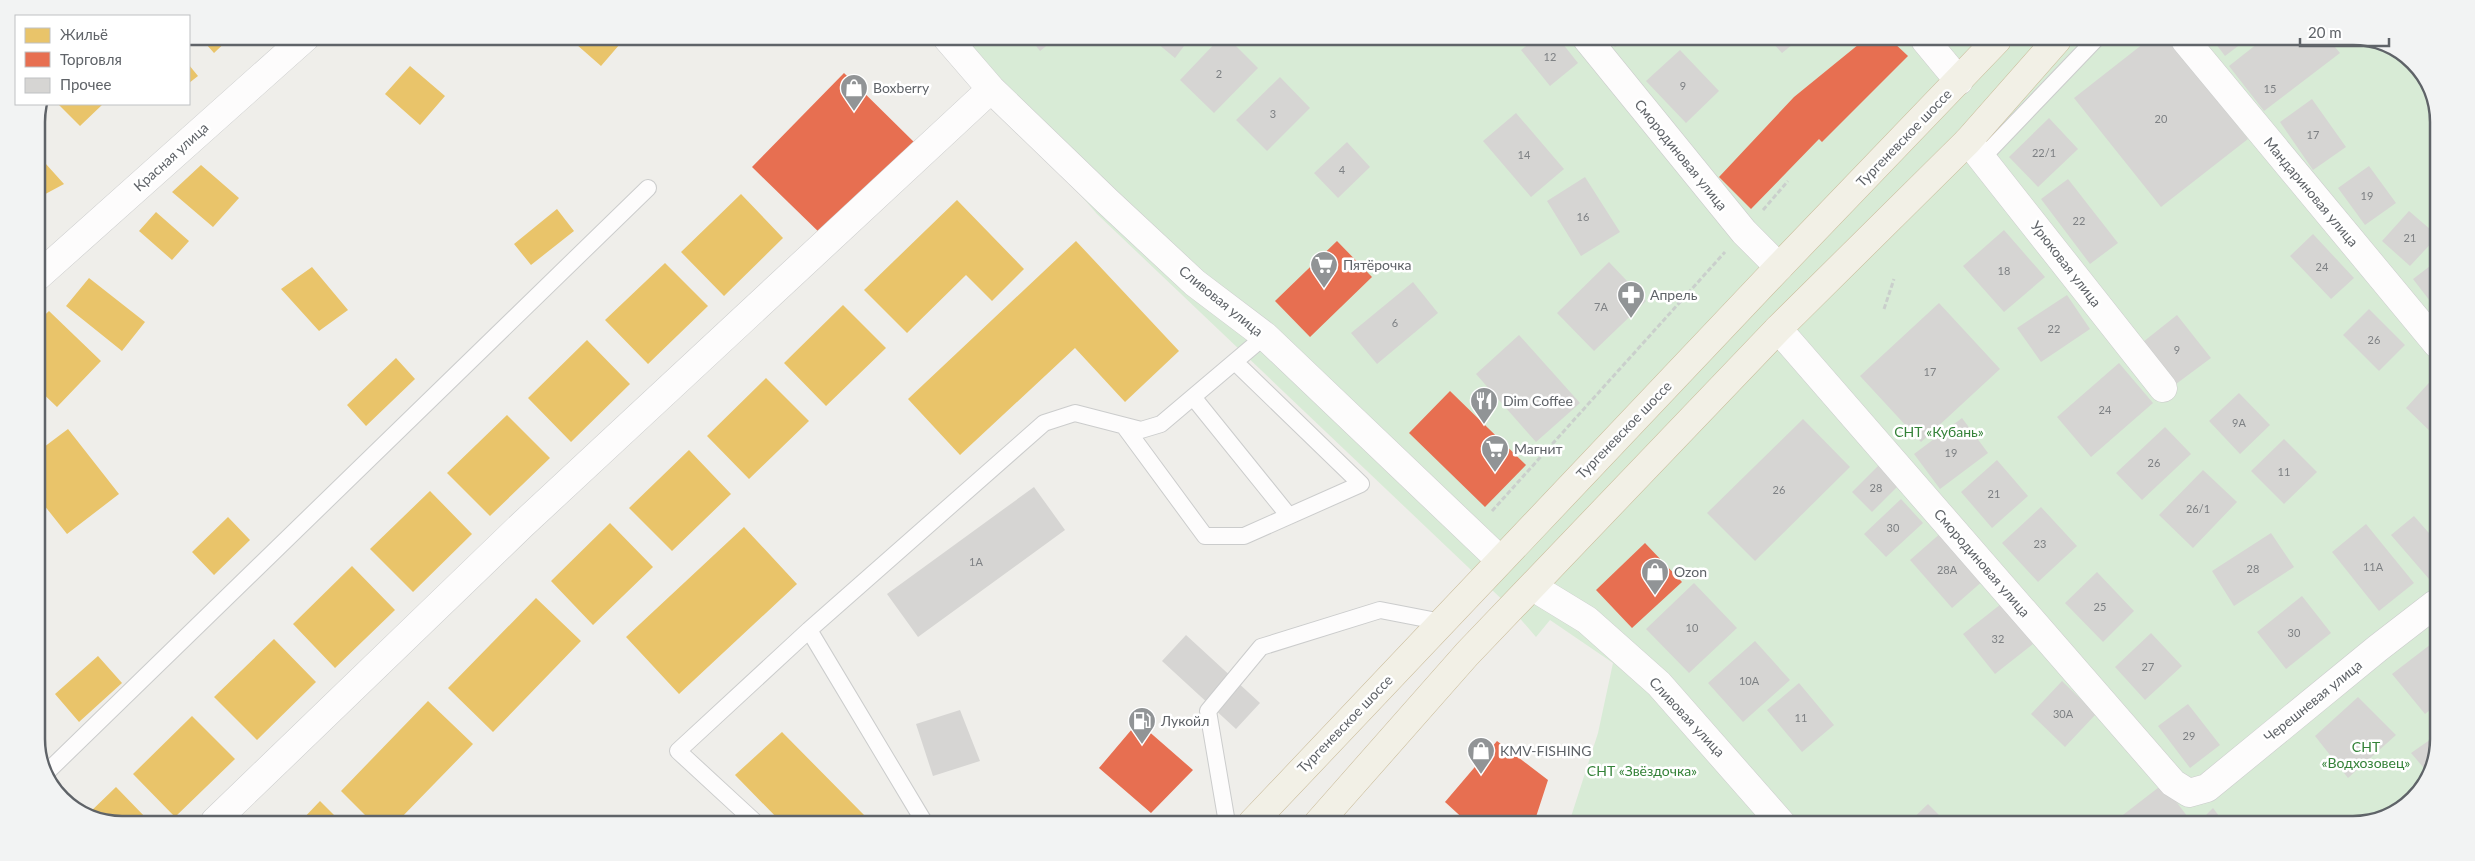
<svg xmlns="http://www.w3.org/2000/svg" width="2475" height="861" viewBox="0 0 2475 861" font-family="Lato,sans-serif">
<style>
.green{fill:#d8ebd6}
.homes{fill:#e9c46a}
.shops{fill:#e76f51}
.building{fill:#d6d5d3}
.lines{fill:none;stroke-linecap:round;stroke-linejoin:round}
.service-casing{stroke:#cbcccc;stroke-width:18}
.minor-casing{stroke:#cbcccc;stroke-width:29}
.trunk-casing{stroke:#c8b996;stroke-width:29}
.path{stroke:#cacfcc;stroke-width:3;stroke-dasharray:5 2.5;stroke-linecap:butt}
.service{stroke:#fdfcfc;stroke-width:16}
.minor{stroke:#fdfcfc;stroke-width:28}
.trunk{stroke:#f2f0e6;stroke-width:28}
.labels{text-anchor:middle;stroke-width:5;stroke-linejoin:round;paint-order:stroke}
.number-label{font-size:11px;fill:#7e8184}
.poi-label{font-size:14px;fill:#5f6368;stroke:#fff;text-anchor:start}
.street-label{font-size:14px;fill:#5f6368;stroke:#fff}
.park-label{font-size:14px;fill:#348238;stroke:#fff}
.rim{fill:none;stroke:#5f6368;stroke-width:2.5}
</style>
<rect width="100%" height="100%" fill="#efeeea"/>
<path class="green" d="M945,38L2380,41L2421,70L2439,116L2434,766L2405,807L2353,825L1569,823L1598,733L1613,663L1550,620L1536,637L1511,608L1097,214Z"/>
<path class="homes" d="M199,36H232L214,53Z
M568,37H626L601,66Z
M189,65L198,76L189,83Z
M410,66L445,96L420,125L385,94Z
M58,104H103L80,126Z
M36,153L64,184L36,199Z
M201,165L239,198L213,227L172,192Z
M741,194L783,238L724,296L681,252Z
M957,200L1024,269L992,301L966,275L907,333L864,290Z
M557,209L574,231L531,265L514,244Z
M156,212L189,241L172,260L139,231Z
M1076,241L1179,351L1125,402L1075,348L960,455L908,399Z
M665,263L708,306L648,364L605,320Z
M312,267L348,310L319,331L281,289Z
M89,278L145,322L122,351L66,306Z
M843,305L886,348L826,406L784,363Z
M49,311L101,361L57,407L36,387V323Z
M587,340L630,384L571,442L528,398Z
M396,358L415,379L366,426L347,405Z
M766,378L809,421L749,479L707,436Z
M507,415L550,458L490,516L447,473Z
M68,429L119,494L67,534L36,495V453Z
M689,450L731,494L672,551L629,508Z
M430,491L472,534L413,592L370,549Z
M228,517L250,540L214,575L192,552Z
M610,523L653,567L593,625L551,581Z
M744,527L797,584L679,694L626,637Z
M352,566L395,610L335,668L293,624Z
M536,598L581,641L493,732L448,688Z
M274,639L316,682L257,740L214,697Z
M98,656L122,683L79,722L55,694Z
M428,701L473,744L398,821H371L341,791Z
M192,716L235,759L175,817L133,774Z
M782,732L866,817L860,822H781L735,775Z
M116,787L148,820H95L87,815Z
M320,801L340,821H301Z"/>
<path class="shops" d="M1864,40H1891L1908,56L1822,142L1819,139L1751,209L1719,177L1794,97Z
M844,73L917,145L825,238L752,167Z
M1337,241L1372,277L1310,337L1275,301Z
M1450,391L1526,465L1485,507L1409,433Z
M1645,543L1682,582L1632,628L1596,590Z
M1138,722L1193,770L1151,813L1099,768Z
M1497,741L1548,780L1534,823H1468L1445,802Z"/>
<path class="building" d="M1030,38H1056L1040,51Z
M1151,38H1190L1175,58Z
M1220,38H1228L1258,68L1214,113L1180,80Z
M1535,39H1559L1578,63L1550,86L1521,50Z
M1609,39H1626L1615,47Z
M1770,40H1798L1782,53Z
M2148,40H2170L2248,139L2161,207L2074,98Z
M2213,40H2246L2225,56Z
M2262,40L2330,41L2340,53L2264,111L2229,66Z
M1680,50L1719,91L1686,123L1646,81Z
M1280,77L1310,108L1267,151L1236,120Z
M2312,99L2346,147L2313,170L2280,122Z
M1516,113L1564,169L1531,197L1483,141Z
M2049,118L2078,149L2038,187L2009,157Z
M1347,142L1370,167L1338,198L1314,173Z
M2369,166L2396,203L2365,225L2338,188Z
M1585,177L1620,232L1581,256L1547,201Z
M2068,179L2118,243L2090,264L2041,199Z
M2409,211L2438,236L2410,266L2382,241Z
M2004,230L2045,277L2004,312L1963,266Z
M2313,234L2354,278L2331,299L2290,256Z
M2438,260L2437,310L2413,279Z
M1609,262L1646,301L1594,351L1557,313Z
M1413,282L1438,313L1377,364L1351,333Z
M2067,295L2090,329L2041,362L2017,328Z
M1939,303L2000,369L1921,442L1860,376Z
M2369,309L2405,345L2379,371L2343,335Z
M2177,315L2211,358L2176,384L2143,342Z
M1519,335L1580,403L1536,442L1476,374Z
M2119,363L2153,403L2091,457L2057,417Z
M2437,374V406L2436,437L2406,408Z
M2239,393L2270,425L2240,454L2209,421Z
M1962,418L1988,453L1940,489L1914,454Z
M1803,419L1850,467L1755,561L1707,513Z
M2165,427L2191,454L2142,500L2116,473Z
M2284,439L2317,472L2284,504L2251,471Z
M1997,460L2028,496L1992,528L1961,492Z
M1880,464L1900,484L1872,512L1852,492Z
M2203,470L2237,502L2193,548L2159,515Z
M1034,487L1065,530L918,637L887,594Z
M1901,499L1923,523L1886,557L1864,534Z
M2041,507L2077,546L2038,582L2002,543Z
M2414,516L2436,541V573L2429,579L2391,535Z
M2366,524L2414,583L2379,611L2332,552Z
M1942,532L1985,579L1952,608L1910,560Z
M2271,533L2294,567L2234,606L2212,571Z
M2097,572L2134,611L2103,642L2065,603Z
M1694,583L1737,628L1689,673L1646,629Z
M2302,596L2331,633L2286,669L2257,632Z
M2001,604L2033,644L1995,674L1963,634Z
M2151,633L2182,666L2145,700L2115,667Z
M1186,635L1260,703L1236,729L1162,661Z
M1755,641L1790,680L1743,722L1708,683Z
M2435,641V706L2425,714L2392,674Z
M2062,681L2096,714L2065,747L2031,714Z
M1799,683L1834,725L1802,752L1767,710Z
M2358,697L2396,735L2348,778L2315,736Z
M2188,704L2220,745L2190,768L2158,726Z
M960,710L980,761L933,776L916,724Z
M2434,737V766L2429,774L2411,753Z
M2163,784L2187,816L2176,824H2124L2119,818Z
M1928,804L1948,824H1907Z
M2213,808L2225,824H2197Z"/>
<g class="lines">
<defs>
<path id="service" d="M1982,158L2095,40
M1193,397L1289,516
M1124,426L1205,536H1244L1361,484L1235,362
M809,630L923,820L921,822
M47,772L648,188
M755,822L678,751L809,630L1044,423L1075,413L1141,430L1161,424L1265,336
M1227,823L1208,711L1261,647L1380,610L1442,622"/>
<path id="minor" d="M947,38L991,89L1107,201L1195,283L1265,336L1500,560
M1587,39L1744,232L1779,267
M1925,40L1959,81
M2185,40L2437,344
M1968,141L2163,388
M36,278L306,37
M1778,329L2173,783L2189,793L2207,788L2378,648L2435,604
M1533,587L1587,620L1659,684L1782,824
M215,821L522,525L991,89"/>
<path id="trunk" d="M1252,823L1779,267L1997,40
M1318,823L1467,654L1778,329L1968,141L2057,40"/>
</defs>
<use href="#service" class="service-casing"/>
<use href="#minor" class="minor-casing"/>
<use href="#trunk" class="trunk-casing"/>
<path class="path" d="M1763,210L1788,181
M1884,309L1894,279
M1492,511L1725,252"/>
<use href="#service" class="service"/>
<use href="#minor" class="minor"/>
<use href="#trunk" class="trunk"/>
</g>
<defs>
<symbol id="shop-pin" viewBox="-11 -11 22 30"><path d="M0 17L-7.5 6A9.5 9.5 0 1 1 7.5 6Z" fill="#919496" stroke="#fff"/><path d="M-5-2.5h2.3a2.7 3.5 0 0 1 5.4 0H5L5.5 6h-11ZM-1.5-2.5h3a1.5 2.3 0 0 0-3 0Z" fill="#fff"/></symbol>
<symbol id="supermarket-pin" viewBox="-11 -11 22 30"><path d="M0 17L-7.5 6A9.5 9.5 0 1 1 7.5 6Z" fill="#919496" stroke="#fff"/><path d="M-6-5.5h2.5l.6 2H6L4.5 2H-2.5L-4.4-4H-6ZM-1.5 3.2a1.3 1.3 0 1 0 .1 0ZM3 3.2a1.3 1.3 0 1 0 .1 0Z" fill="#fff"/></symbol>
<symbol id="pharmacy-pin" viewBox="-11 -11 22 30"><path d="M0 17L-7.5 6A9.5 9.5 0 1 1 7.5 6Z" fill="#919496" stroke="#fff"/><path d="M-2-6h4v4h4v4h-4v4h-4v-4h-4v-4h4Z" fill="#fff"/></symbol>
<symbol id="restaurant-pin" viewBox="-11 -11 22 30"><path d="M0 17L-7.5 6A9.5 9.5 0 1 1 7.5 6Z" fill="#919496" stroke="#fff"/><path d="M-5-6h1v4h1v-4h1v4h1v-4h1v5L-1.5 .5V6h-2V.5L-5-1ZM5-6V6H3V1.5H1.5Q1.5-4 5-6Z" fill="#fff"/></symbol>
<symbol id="fuel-pin" viewBox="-11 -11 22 30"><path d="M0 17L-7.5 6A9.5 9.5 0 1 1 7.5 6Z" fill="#919496" stroke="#fff"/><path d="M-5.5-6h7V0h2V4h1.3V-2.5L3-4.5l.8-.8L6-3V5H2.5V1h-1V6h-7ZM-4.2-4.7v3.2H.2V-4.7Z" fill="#fff"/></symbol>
</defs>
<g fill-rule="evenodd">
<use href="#shop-pin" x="838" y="72" width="32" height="43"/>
<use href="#supermarket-pin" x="1308" y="249" width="32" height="43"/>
<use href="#pharmacy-pin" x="1615" y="279" width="32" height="43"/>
<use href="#restaurant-pin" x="1468" y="385" width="32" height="43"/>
<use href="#supermarket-pin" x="1479" y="433" width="32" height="43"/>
<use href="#shop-pin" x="1639" y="556" width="32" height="43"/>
<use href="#fuel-pin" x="1126" y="705" width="32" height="43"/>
<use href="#shop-pin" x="1465" y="735" width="32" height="43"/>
</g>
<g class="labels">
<g class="number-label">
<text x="1550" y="61">12</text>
<text x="1219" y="78">2</text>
<text x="1683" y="90">9</text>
<text x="2270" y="93">15</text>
<text x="1273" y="118">3</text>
<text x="2161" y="123">20</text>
<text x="2313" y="139">17</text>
<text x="2044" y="157">22/1</text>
<text x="1524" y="159">14</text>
<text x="1342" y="174">4</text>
<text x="2367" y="200">19</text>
<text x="1583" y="221">16</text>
<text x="2079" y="225">22</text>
<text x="2410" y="242">21</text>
<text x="2322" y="271">24</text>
<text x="2004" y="275">18</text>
<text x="1601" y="311">7А</text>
<text x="1395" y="327">6</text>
<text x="2054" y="333">22</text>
<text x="2374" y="344">26</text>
<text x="2177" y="354">9</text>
<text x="1930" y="376">17</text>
<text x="2105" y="414">24</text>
<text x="2239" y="427">9А</text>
<text x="1951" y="457">19</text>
<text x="2154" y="467">26</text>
<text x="2284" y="476">11</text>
<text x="1876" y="492">28</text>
<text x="1779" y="494">26</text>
<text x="1994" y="498">21</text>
<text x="2198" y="513">26/1</text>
<text x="1893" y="532">30</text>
<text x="2040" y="548">23</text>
<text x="976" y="566">1А</text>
<text x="2373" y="571">11А</text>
<text x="2253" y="573">28</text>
<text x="1947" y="574">28А</text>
<text x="2100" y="611">25</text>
<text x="1692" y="632">10</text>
<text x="2294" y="637">30</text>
<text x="1998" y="643">32</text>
<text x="2148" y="671">27</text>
<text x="1749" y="685">10А</text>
<text x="2063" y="718">30А</text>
<text x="1801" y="722">11</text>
<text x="2189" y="740">29</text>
</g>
<g class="poi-label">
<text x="873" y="93">Boxberry</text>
<text x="1343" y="270">Пятёрочка</text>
<text x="1650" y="300">Апрель</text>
<text x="1503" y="406">Dim Coffee</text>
<text x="1514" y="454">Магнит</text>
<text x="1674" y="577">Ozon</text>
<text x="1161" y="726">Лукойл</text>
<text x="1500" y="756">KMV-FISHING</text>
</g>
<g class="street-label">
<text transform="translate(1904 138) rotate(-46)" y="5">Тургеневское шоссе</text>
<text transform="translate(1681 155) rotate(51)" y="5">Смородиновая улица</text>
<text transform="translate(171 157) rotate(-42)" y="5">Красная улица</text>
<text transform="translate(2311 192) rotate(50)" y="5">Мандариновая улица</text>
<text transform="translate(2066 264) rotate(52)" y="5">Урюковая улица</text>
<text transform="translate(1221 301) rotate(39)" y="5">Сливовая улица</text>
<text transform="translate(1624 430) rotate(-46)" y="5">Тургеневское шоссе</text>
<text transform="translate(1982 563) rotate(49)" y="5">Смородиновая улица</text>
<text transform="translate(2313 701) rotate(-39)" y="5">Черешневая улица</text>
<text transform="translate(1687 717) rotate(47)" y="5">Сливовая улица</text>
<text transform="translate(1345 724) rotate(-46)" y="5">Тургеневское шоссе</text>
</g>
<g class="park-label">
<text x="1939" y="437">СНТ «Кубань»</text>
<text x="2366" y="752">СНТ<tspan x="2366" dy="16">«Водхозовец»</tspan></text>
<text x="1642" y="776">СНТ «Звёздочка»</text>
</g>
</g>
<path d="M0 0H2475V861H0ZM122 45H2353A77 77 0 0 1 2430 122V739A77 77 0 0 1 2353 816H122A77 77 0 0 1 45 739V122A77 77 0 0 1 122 45Z" fill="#f2f3f3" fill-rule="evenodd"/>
<path class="rim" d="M122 45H2353A77 77 0 0 1 2430 122V739A77 77 0 0 1 2353 816H122A77 77 0 0 1 45 739V122A77 77 0 0 1 122 45Z"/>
<rect x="15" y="15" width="175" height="90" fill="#ffffff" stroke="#bfc1c3"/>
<rect x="25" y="28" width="25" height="15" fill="#e9c46a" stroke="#bfc1c3"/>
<text x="60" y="40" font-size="15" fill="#5f6368">Жильё</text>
<rect x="25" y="52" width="25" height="15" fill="#e76f51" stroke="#bfc1c3"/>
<text x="60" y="65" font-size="15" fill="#5f6368">Торговля</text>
<rect x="25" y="78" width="25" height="15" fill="#d6d5d3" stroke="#bfc1c3"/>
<text x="60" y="90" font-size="15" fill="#5f6368">Прочее</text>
<path d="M2300 38v8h89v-8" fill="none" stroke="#5f6368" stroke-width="2.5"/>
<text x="2308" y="38" font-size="15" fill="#5f6368" stroke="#ffffff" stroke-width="4" paint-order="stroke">20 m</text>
</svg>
